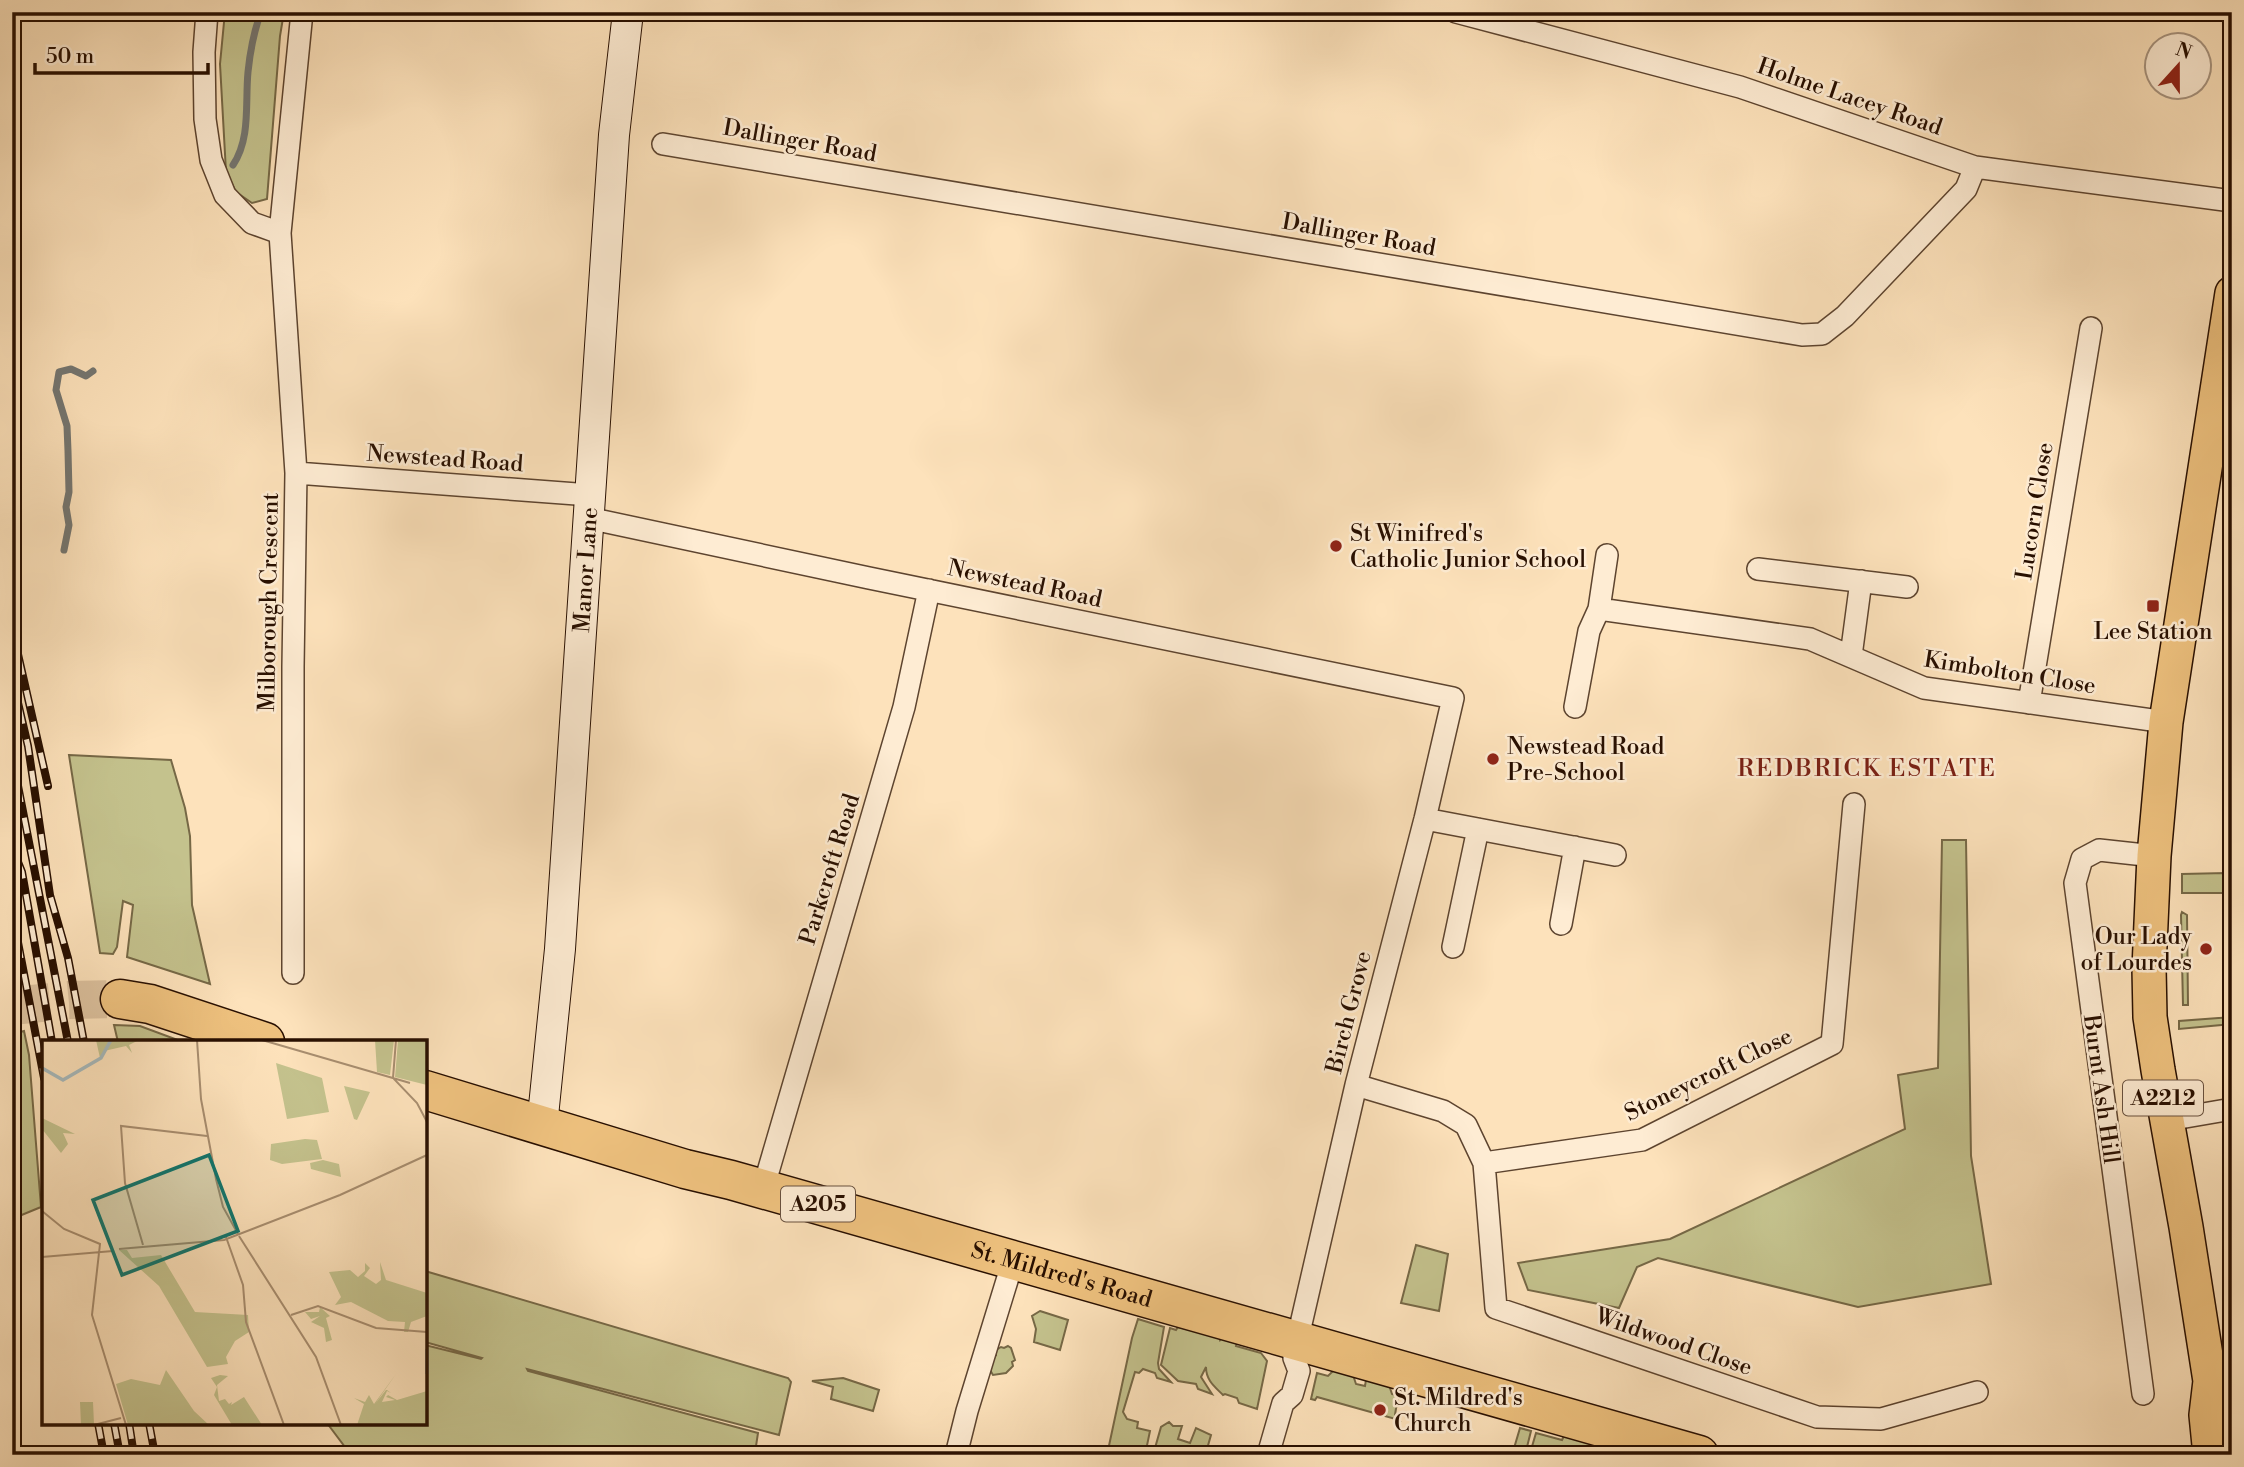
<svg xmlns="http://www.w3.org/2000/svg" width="2244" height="1467" viewBox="0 0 2244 1467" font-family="'Libre Bodoni',serif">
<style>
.green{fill:#c4c28d;stroke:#766846;stroke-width:2}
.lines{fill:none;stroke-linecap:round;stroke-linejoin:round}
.stream{stroke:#747671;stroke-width:7}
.highway-tunnel{stroke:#ddc29f;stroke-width:38;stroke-dasharray:38 19;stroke-linecap:butt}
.street-casing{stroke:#5d442f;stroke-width:24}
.secondary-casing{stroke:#280f00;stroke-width:32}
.primary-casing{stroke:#280f00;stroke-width:36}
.highway-casing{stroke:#280f00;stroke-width:41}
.street{stroke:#feecd3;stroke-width:21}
.secondary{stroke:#feecd3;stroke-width:30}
.primary{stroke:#eec17e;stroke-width:33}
.highway{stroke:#eec17e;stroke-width:38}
.rail-casing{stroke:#280f00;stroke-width:8}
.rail{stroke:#feecd3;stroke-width:5;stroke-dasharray:16;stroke-linecap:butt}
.poi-dot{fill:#8f2418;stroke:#feecd3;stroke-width:2.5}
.labels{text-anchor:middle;stroke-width:5;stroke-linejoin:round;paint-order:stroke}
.shield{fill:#feecd3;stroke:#68513f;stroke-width:2}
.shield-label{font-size:21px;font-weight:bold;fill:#280f00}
.street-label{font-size:23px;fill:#280f00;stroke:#feecd3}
.poi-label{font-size:23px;fill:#280f00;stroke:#feecd3;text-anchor:start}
.neighbourhood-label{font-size:24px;letter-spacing:2px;fill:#7a1f14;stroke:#feecd3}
.inset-river{fill:none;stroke:#a7babd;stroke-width:3.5}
.inset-road{fill:none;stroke:#a88e70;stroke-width:2}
.view{fill:#0f766e;fill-opacity:0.15;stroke:#0f766e;stroke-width:3.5}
.inset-edge{fill:none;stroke:#280f00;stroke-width:3.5}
</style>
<rect width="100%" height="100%" fill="#fde2bb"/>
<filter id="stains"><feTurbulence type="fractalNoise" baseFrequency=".00286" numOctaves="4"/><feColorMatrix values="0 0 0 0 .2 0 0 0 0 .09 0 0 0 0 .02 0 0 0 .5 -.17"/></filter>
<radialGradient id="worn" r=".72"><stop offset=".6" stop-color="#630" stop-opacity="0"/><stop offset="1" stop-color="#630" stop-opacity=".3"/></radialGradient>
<path class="green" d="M225,12H284L280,36L267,199L252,203L236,192L226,172L220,64Z
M69,755L171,760L185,808L190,836L192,905L210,984L127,957L133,905L123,901L117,947L113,954L100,953Z
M1942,840H1966L1971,1156L1991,1284L1858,1307L1658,1258L1637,1267L1619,1308L1528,1290L1518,1263L1670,1239L1905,1129L1898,1075L1938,1068Z
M2226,873L2227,893H2182V874Z
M2182,912L2187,915L2188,1005H2183L2181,915Z
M2232,1017V1024L2179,1029V1021Z
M114,1025L140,1026L183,1042H118Z
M24,1031L29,1055L41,1207L12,1219V1034Z
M1416,1245L1448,1254L1439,1311L1401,1303Z
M425,1271L788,1378L791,1382L779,1435L527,1369L528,1371L758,1433L756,1446L781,1455H351L327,1423H425V1345L481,1359L482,1358L425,1342Z
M1040,1311L1068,1320L1060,1350L1034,1342L1036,1329L1032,1316Z
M1138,1319L1164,1327L1158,1363L1159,1369L1171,1382L1157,1378L1155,1373L1143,1369L1139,1373L1135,1372L1123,1412L1127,1419L1138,1422L1137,1428L1150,1431L1145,1455H1107L1132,1338Z
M1178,1327L1219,1337L1220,1340L1222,1337L1237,1342L1236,1346L1261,1353L1267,1361L1257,1409L1239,1403L1237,1398L1225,1394L1223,1395C1214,1386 1206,1380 1206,1367L1201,1377L1212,1394L1198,1389L1196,1384L1178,1381L1161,1365L1170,1328L1176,1330Z
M1008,1346L1011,1348L1015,1360L1012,1362L1013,1366L1006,1373L993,1375L990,1370L992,1354L996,1355V1350L1001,1347L1004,1348Z
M1334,1370L1353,1375L1356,1384L1365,1386L1366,1380L1389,1385L1392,1394L1398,1396L1395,1415L1399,1420L1317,1397L1315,1400L1311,1399L1317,1373L1328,1376Z
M843,1378L879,1390L873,1411L831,1399L833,1387L812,1381Z
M1169,1422L1173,1426H1182L1178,1439L1190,1443L1196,1428L1211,1435L1207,1449L1213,1450L1216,1455H1153L1161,1427Z
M1520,1428L1531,1431L1525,1455H1512Z
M1536,1433L1562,1440L1565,1434L1609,1447L1608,1455H1533L1531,1450Z"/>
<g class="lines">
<path class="stream" d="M233,165C251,138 245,103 248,72C250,52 254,31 261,12
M64,550L69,525L66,507L69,492L68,451L67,426L56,390L59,372L71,369L86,376L93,371"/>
<path class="highway-tunnel" d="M12,1006L69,1000L120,999"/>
<defs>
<path id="street" d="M207,12L204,52L205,119L211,160L225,195L252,223L280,233
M1456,12L1740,87L1975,167L2232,201
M663,144L1802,335L1822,334L1845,316L1966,189L1975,167
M296,473L590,495
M588,518L869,578L1453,698L1425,819L1356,1085L1301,1324L1294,1358L1299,1371L1292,1395L1283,1403L1268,1455
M1758,569L1907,587
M1599,609L1607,555
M1851,656L1861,581
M2029,703L2091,328
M1575,707L1589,631L1599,609L1810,639L1924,688L2166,722
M1425,819L1615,855
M1561,924L1575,847
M1453,947L1478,829
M293,973V667L296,473L280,233L302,12
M1356,1085L1443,1111L1466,1125L1484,1163L1642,1140L1832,1044L1854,804
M2168,1120L2232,1109
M1484,1163L1496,1308L1817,1417L1881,1419L1977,1392
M763,1189L904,707L929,590
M2143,1394L2075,883L2082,859L2099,850L2154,856
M956,1455L967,1411L1013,1261"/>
<g id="secondary">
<path id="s1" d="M542,1126L560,949L614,135L628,12"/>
</g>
<path id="primary" d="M2210,1455L2206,1415L2210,1381L2186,1227L2158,1070L2150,1017L2149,968L2154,856L2166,722L2232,293"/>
<g id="highway">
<path d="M120,999L150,1004L265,1042"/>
<path id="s2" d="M425,1090L685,1169L731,1180L1699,1455"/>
</g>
</defs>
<use href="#street" class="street-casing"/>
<use href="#secondary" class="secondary-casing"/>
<use href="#primary" class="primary-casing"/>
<use href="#highway" class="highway-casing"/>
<use href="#street" class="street"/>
<use href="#secondary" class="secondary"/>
<use href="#primary" class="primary"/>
<use href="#highway" class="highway"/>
<defs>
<path id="rail" d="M12,628L48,786
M12,677L28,746L50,895L68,958L84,1042
M12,755L68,1042
M12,832L18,862L22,872L52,1042
M12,911L44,1078
M98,1423L104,1455
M114,1423L120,1455
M129,1423L134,1455
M149,1423L155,1455"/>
</defs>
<use href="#rail" class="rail-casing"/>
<use href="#rail" class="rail"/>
</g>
<g class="poi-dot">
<circle cx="1336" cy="546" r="7"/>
<rect x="2146" y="599" width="14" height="14" rx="3.5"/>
<circle cx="1493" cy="759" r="7"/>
<circle cx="2206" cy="949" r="7"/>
<circle cx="1380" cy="1410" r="7"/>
</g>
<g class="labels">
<g class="shield">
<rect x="2123" y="1080.5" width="80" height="35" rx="5"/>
<rect x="781" y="1186.5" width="74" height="35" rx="5"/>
</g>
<g class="shield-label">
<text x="2163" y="1105">A2212</text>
<text x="818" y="1211">A205</text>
</g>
<g class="street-label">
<text transform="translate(1850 96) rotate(19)" y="8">Holme Lacey Road</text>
<text transform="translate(800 140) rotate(10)" y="8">Dallinger Road</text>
<text transform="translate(1359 234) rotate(10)" y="8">Dallinger Road</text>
<text transform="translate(445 458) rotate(4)" y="8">Newstead Road</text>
<text transform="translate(2034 511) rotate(-81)" y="8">Lucorn Close</text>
<text dy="8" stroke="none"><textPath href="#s1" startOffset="558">Manor Lane</textPath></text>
<text transform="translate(1025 583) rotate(12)" y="8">Newstead Road</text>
<text transform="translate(268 602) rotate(-89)" y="8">Milborough Crescent</text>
<text transform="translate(2010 672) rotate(9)" y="8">Kimbolton Close</text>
<text transform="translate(829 869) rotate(-73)" y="8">Parkcroft Road</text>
<text transform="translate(1348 1012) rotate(-76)" y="8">Birch Grove</text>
<text transform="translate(1708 1074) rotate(-26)" y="8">Stoneycroft Close</text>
<text transform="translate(2102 1089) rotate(82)" y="8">Burnt Ash Hill</text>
<text dy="8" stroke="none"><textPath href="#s2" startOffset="663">St. Mildred's Road</textPath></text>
<text transform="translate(1674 1341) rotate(19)" y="8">Wildwood Close</text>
</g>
<g class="poi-label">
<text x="1350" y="541">St Winifred's<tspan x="1350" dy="26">Catholic Junior School</tspan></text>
<text x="2153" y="639" text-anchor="middle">Lee Station</text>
<text x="1507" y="754">Newstead Road<tspan x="1507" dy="26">Pre-School</tspan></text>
<text x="2192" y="944" text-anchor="end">Our Lady<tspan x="2192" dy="26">of Lourdes</tspan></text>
<text x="1394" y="1405">St. Mildred's<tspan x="1394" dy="26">Church</tspan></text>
</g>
<g class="neighbourhood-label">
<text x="1867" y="776">REDBRICK ESTATE</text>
</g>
</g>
<g transform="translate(42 1040)">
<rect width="385" height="385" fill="#fde2bb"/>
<path d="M54,0H94L95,1L87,5L90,13L84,6L62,11L58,18ZM333,0H352L348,35L335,32ZM356,0H385V45L353,37ZM234,23L280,38L287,72L245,79ZM302,46L328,52L315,80L312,79ZM0,78L33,94L21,93L26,104L19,113L0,89ZM263,99L275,100L280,119L240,124L228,120L229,104ZM281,120L297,124L299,137L269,129L268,123ZM77,210H85L90,218L119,215L153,272L206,275L207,292L193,301L184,317L186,324L165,327L117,246ZM338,222L344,240L385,253V276L369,282L366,292H362L363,282L346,281L309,262L293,265L299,257L287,232L308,230L316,237L323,231V223L328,228L322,236L334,244L339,240ZM278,267L288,276L284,278L290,300L284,302L282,288L269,282L278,276L269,279L263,272H277ZM124,330L152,371L167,385H86L74,344L89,339L118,345ZM354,334L333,364L344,350H345L349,353L345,351L340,362L353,360L344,357L346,355L355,360L385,351V385H315L322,364L312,358L323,362L327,355L332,364ZM178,335L186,336L175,345L177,361L183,359L187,364L190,362L189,365L202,357L220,385H190L172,355L175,347L169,338ZM38,362H51L52,384L39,385Z" fill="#c4c28d"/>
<path class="inset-river" d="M0,28L21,40L59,18L69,0M385,309V334"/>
<path class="inset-road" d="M155,0L159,59L174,139L181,167L196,194M220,0L368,43M354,0L351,38L375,63L385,82M0,171L22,189L58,204L50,275L84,385M197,196L274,317L299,385M184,197L201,245L204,282L242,385M101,205L83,143L79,86L165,96M77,209L182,200L298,155L385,115M0,217L71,211M249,275L276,266L334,288L385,292M52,385L79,378"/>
<path class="view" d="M167,115L196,191L80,235L51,160Z"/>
<rect width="385" height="385" class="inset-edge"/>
</g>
<rect width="2244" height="1467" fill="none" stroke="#fde2bb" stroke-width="42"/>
<rect x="14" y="14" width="2216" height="1439" fill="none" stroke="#280f00" stroke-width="3.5"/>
<rect x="21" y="21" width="2202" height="1425" fill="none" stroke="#280f00" stroke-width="2"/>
<g transform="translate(2178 66) rotate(21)"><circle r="33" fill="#feecd3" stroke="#a8947f" stroke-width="2"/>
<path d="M0-5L12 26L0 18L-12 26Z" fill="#8f2418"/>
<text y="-10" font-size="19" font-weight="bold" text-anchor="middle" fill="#280f00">N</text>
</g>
<path d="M35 63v10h173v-10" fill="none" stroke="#280f00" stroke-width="3.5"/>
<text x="46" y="63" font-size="21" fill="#280f00" stroke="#feecd3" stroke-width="5" paint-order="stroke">50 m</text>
<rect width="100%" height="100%" filter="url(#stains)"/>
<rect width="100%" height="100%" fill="url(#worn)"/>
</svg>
